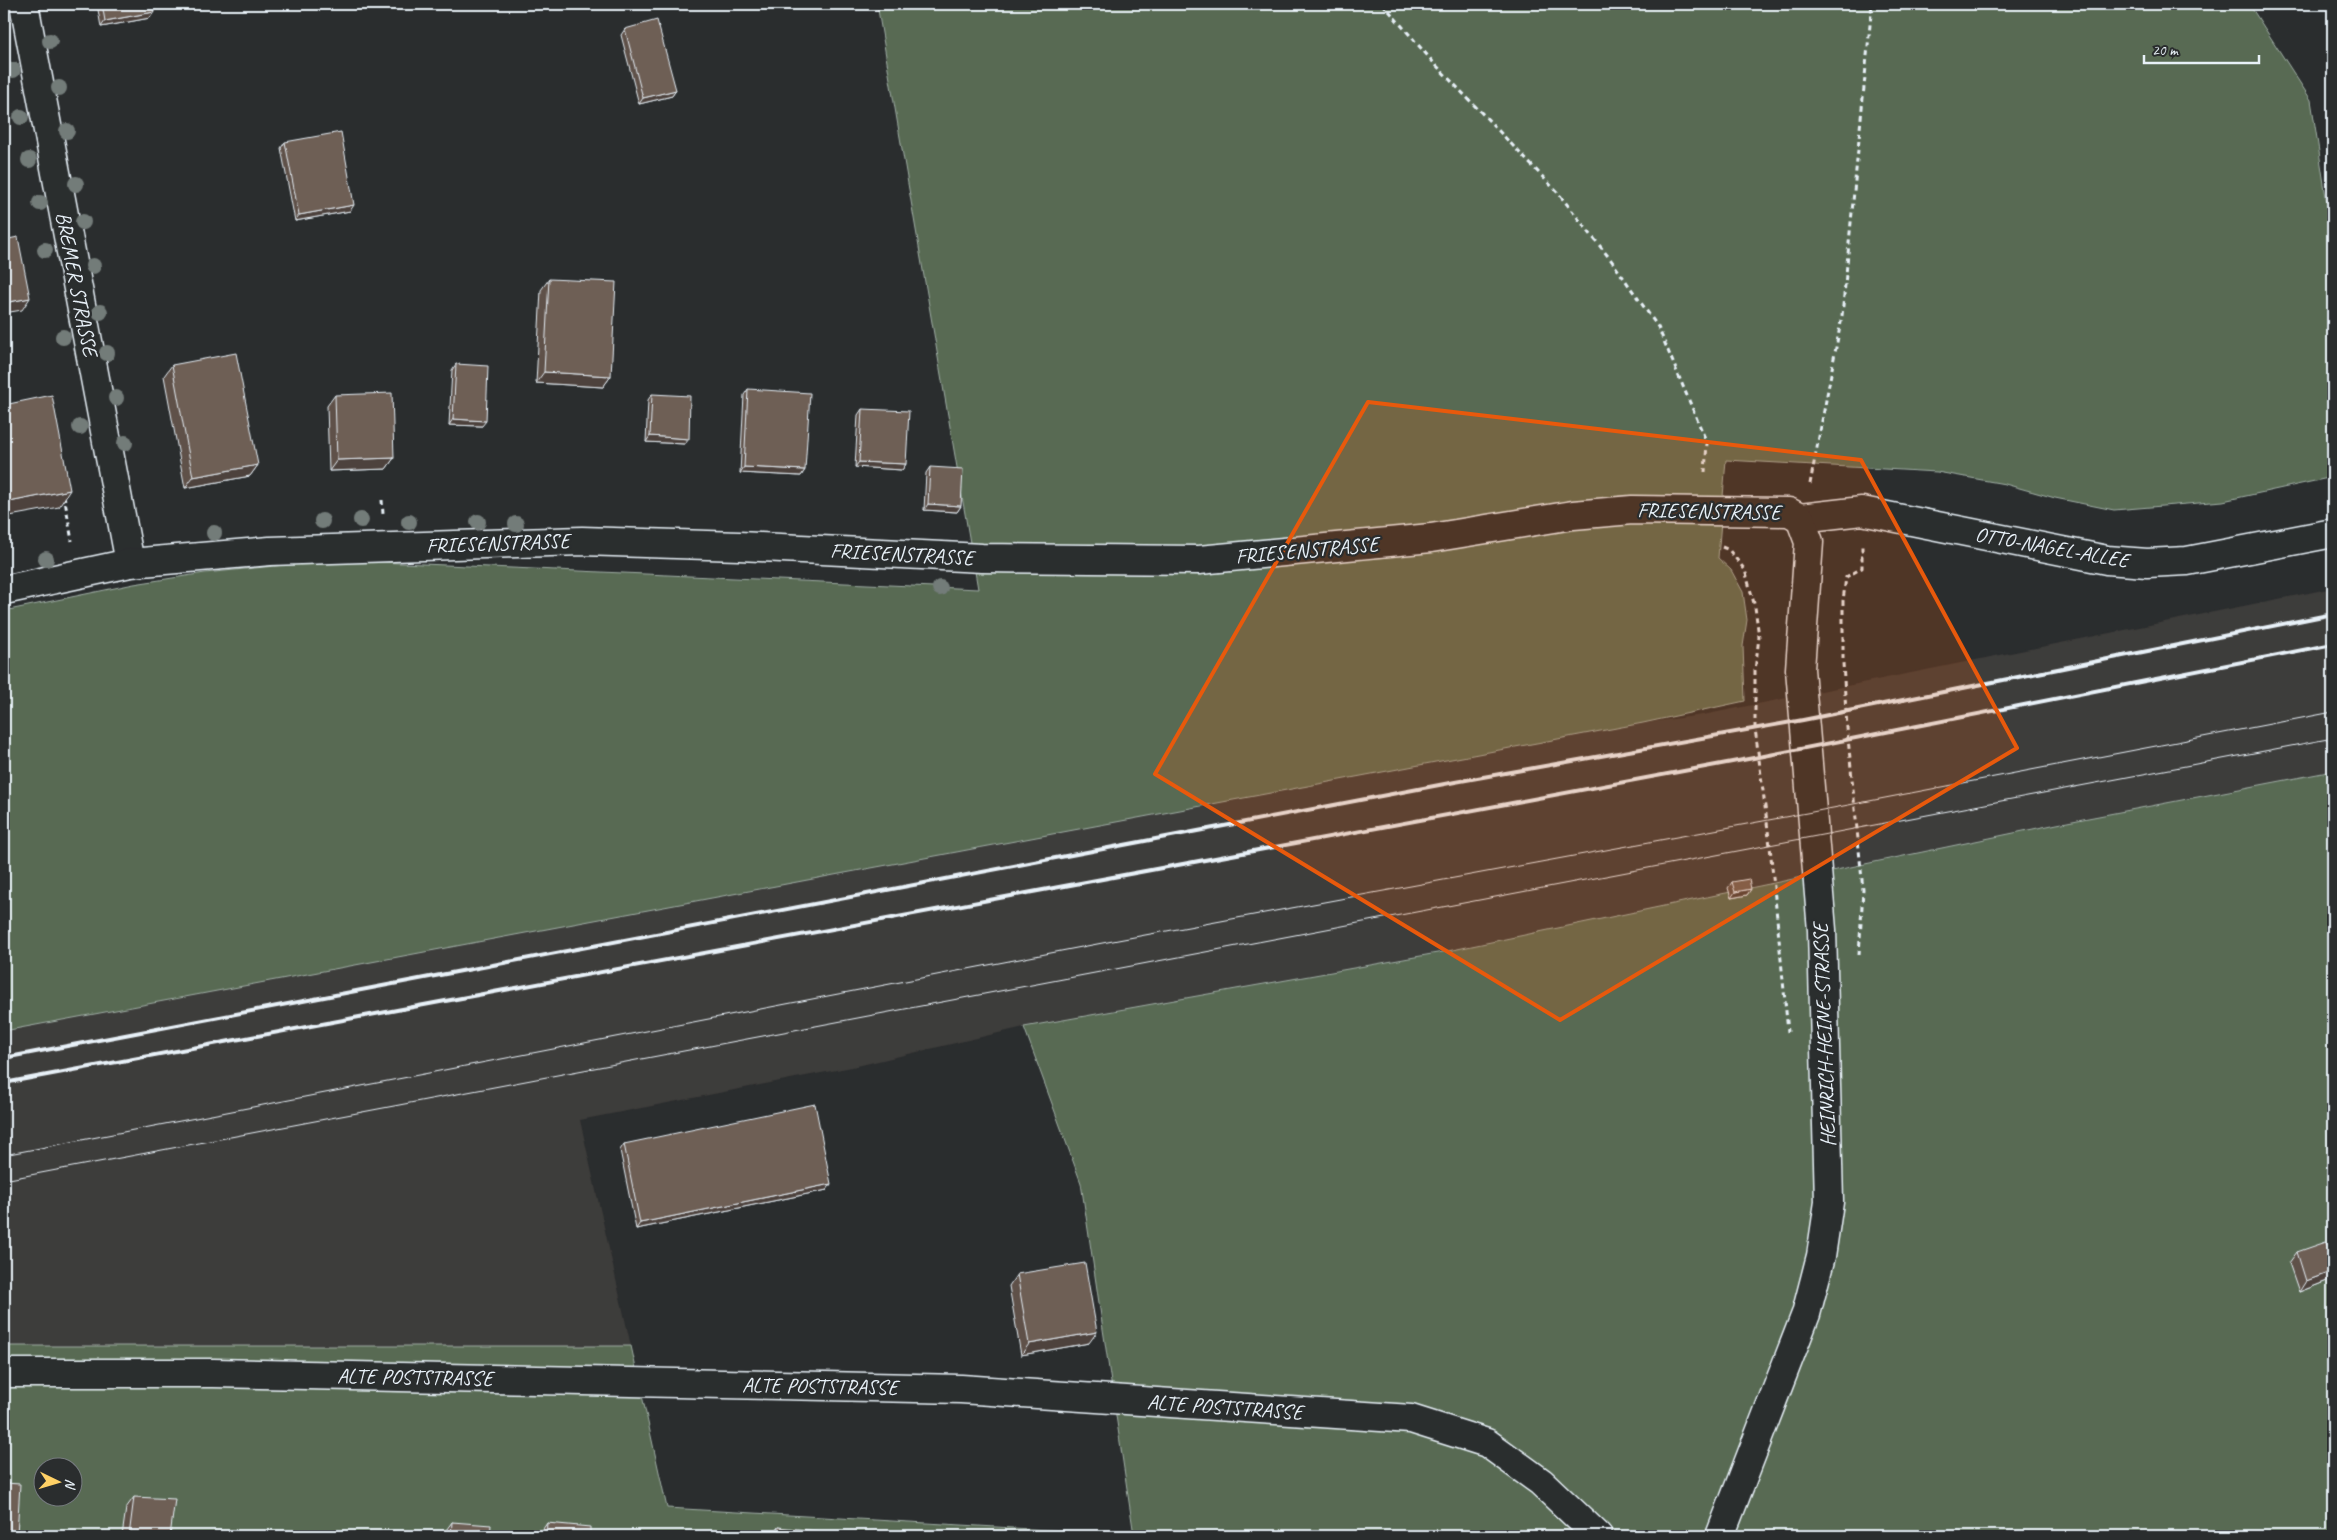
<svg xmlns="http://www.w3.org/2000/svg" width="2337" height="1540" viewBox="0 0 2337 1540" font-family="Caveat,sans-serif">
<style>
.built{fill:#3e3c3a}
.green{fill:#586a53;stroke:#a0aea6;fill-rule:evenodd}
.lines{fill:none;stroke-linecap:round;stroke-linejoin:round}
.street-casing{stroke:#e8f1f8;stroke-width:31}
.secondary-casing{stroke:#e8f1f8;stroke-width:31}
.path{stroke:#e8f1f8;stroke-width:3;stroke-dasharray:5 4;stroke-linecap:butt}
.street{stroke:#2a2d2e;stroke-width:28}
.secondary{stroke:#2a2d2e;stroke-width:28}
.tram{stroke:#e8f1f8;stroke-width:1}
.rail{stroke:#e8f1f8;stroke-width:4}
.tree{fill:#737b79}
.wall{fill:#5f5149;stroke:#e8f1f8}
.shaded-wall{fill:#4d423c;stroke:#e8f1f8}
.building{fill:#6e5e55;stroke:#e8f1f8}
.marked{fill:#e8590c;fill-opacity:0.2;stroke:#e8590c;stroke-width:4;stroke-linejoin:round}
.labels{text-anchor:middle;stroke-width:4.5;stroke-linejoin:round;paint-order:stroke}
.street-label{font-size:21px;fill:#e8f1f8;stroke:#2a2d2e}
</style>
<rect width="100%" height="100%" fill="#2a2d2e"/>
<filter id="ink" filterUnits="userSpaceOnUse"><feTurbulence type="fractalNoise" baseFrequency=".02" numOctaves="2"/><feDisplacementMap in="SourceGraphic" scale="10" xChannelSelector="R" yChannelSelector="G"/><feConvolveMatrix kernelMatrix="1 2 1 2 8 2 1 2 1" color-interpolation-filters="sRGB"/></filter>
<g filter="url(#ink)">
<path class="built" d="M2333,588V771L2057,824L1443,952L1024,1027L857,1066L580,1120L631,1346H4V1031L1643,723L1703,715Z"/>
<path class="green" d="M877,4H2249L2311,100L2333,242V347L2329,429L2333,448V477L2223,501L2114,510L2055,498L2005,484L1937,472L1726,460L1718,558L1731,570L1743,592L1747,620L1743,646L1745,701L1643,723L4,1031V611L134,584L205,573L334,560L978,589Z
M2333,771V1536H4V1346H631L667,1508L1134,1535L1081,1183L1024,1027L1443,952L2057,824ZM42,1468H72V1498H42Z"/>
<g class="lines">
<defs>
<path id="street" d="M24,4L130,563
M1800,518L1862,511L2107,560L2147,563L2187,561L2333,533
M4,1373H213L961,1389L1411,1419L1487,1443L1541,1482L1598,1536"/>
<path id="secondary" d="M4,590L130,563L270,551L582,541L739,546L982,558L1199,560L1431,538L1573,515L1632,510L1789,512L1800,518L1809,542L1800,669L1822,930L1829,1202L1821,1256L1806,1314L1720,1536"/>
</defs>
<use href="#street" class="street-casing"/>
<use href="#secondary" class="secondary-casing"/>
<path class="path" d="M1383,4L1433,62L1558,193L1611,260L1658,327L1707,443L1705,472
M1810,484L1842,316L1872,4
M64,495L72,541
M382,500L383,514
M1722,547L1729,550L1745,570L1755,607L1759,637L1755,671V728L1770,846L1788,1032
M1859,955L1863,890L1847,728L1843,663V601L1846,577L1862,568V544"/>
<use href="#street" class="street"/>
<use href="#secondary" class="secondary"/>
<path class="tram" d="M4,1155L1118,940L1812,812L2333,712
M4,1180L2333,738"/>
<path class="rail" d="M4,1058L1455,782L1803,720L2333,614
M4,1083L1759,757L2333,644"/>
</g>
<g class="tree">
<circle cx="50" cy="41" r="8"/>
<circle cx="13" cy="70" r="8"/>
<circle cx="59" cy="88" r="8"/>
<circle cx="21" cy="117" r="8"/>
<circle cx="67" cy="131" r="8"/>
<circle cx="29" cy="160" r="8"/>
<circle cx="76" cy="184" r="8"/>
<circle cx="40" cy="203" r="8"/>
<circle cx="83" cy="222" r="8"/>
<circle cx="45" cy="250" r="8"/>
<circle cx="93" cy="266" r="8"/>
<circle cx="100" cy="312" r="8"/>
<circle cx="63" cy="337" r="8"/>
<circle cx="107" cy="353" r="8"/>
<circle cx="116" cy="398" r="8"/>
<circle cx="80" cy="427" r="8"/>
<circle cx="125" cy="443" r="8"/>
<circle cx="361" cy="520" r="8"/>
<circle cx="322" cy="521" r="8"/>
<circle cx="409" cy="522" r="8"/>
<circle cx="478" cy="522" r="8"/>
<circle cx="516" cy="524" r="8"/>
<circle cx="214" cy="533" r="8"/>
<circle cx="46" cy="559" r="8"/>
<circle cx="940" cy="588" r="8"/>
</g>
<path class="wall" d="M97,4H153L150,18L101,27Z
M625,29L676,90L672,96L639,104L621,35Z
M285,142L350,211L295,221L281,148Z
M549,279L611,376L603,387L536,383L541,290Z
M456,364L482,426L449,425L452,370Z
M172,365L258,465L250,476L185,488L164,376Z
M748,389L805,470L801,476L740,473L744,395Z
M652,394L685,444L646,442L648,400Z
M335,395L394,458L386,469L329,471L327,406Z
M862,409L906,464L902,470L855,467L858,415Z
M930,467L961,506L957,512L924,510L926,473Z
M1732,882L1751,889L1747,895L1731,898L1728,888Z
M624,1144L827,1190L636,1229L620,1150Z
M2297,1252L2333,1265V1273L2327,1281L2299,1292L2289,1263Z
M1017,1274L1089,1343L1021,1355L1009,1286Z
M134,1497L170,1536H122L126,1508Z
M452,1522L490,1536H444V1533Z
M547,1523L590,1536H539V1535Z
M778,1527L816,1536H772Z"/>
<path class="shaded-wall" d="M154,12L150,18L101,27L105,21Z
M676,90L672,96L639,104L643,98Z
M354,205L350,211L295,221L299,215Z
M30,298L22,310L4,313V303Z
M544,372L611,376L603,387L536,383Z
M453,419L486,421L482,426L449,425Z
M650,436L689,439L685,444L646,442Z
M394,458L386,469L329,471L337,460Z
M859,462L906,464L902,470L855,467Z
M258,465L250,476L185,488L193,477Z
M744,467L805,470L801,476L740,473Z
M70,490L59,507L4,517V503Z
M928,504L961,506L957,512L924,510Z
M1751,889L1747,895L1731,898L1735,892Z
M831,1184L827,1190L636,1229L640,1223Z
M2333,1271V1273L2327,1281L2299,1292L2306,1281Z
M1097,1332L1089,1343L1021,1355L1029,1344Z
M4,1534L17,1535L16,1536H4Z"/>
<path class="building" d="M102,4H153L154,12L105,21Z
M657,20L676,90L643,98L625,29Z
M341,132L354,205L299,215L285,142Z
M18,237L30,298L4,303V240Z
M549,279L616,282L611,376L544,372Z
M236,353L258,465L193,477L172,365Z
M456,364L488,366L486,421L453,419Z
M748,389L810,393L805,470L744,467Z
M392,393L394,458L337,460L335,395Z
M652,394L690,396L689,439L650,436Z
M52,395L70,490L4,503V405Z
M862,409L909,411L906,464L859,462Z
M930,467L963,469L961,506L928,504Z
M1749,879L1751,889L1735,892L1732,882Z
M815,1104L831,1184L640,1223L624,1144Z
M2326,1242L2333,1265V1271L2306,1281L2297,1252Z
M1085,1263L1097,1332L1029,1344L1017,1274Z
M4,1483L20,1484L17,1535L4,1534Z
M134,1497L175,1499L170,1536H129Z
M452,1522L491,1525L490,1536H451Z
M547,1523L590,1527V1536H546Z
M778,1527L817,1531L816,1536H777Z"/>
</g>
<path class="marked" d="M1368,402L1861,460L2017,748L1560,1020L1155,774Z"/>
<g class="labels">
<g class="street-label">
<text transform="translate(77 284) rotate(79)" y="7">BREMER STRASSE</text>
<text transform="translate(1709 511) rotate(1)" y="7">FRIESENSTRASSE</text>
<text transform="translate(498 543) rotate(-2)" y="7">FRIESENSTRASSE</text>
<text transform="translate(2052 547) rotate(10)" y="7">OTTO-NAGEL-ALLEE</text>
<text transform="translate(1307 550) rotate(-5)" y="7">FRIESENSTRASSE</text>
<text transform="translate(902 554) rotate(3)" y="7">FRIESENSTRASSE</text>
<text transform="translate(1824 1035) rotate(-92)" y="7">HEINRICH-HEINE-STRASSE</text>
<text transform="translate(415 1377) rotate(1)" y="7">ALTE POSTSTRASSE</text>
<text transform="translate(820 1386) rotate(1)" y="7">ALTE POSTSTRASSE</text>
<text transform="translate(1225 1407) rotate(4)" y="7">ALTE POSTSTRASSE</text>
</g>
</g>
<rect width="2337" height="1540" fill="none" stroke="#2a2d2e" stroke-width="20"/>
<rect x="10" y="10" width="2317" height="1520" fill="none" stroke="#e8f1f8" stroke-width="2" filter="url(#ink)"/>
<g transform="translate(58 1482) rotate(95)"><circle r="24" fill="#2a2d2e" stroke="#767b7f"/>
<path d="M0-4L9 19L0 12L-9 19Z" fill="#ffd166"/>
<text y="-8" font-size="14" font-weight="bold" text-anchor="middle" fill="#e8f1f8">N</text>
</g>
<path d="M2144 55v8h115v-8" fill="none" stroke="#e8f1f8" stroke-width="2.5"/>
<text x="2152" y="55" font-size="15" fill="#e8f1f8" stroke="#2a2d2e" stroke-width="4" paint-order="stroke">20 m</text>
</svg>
